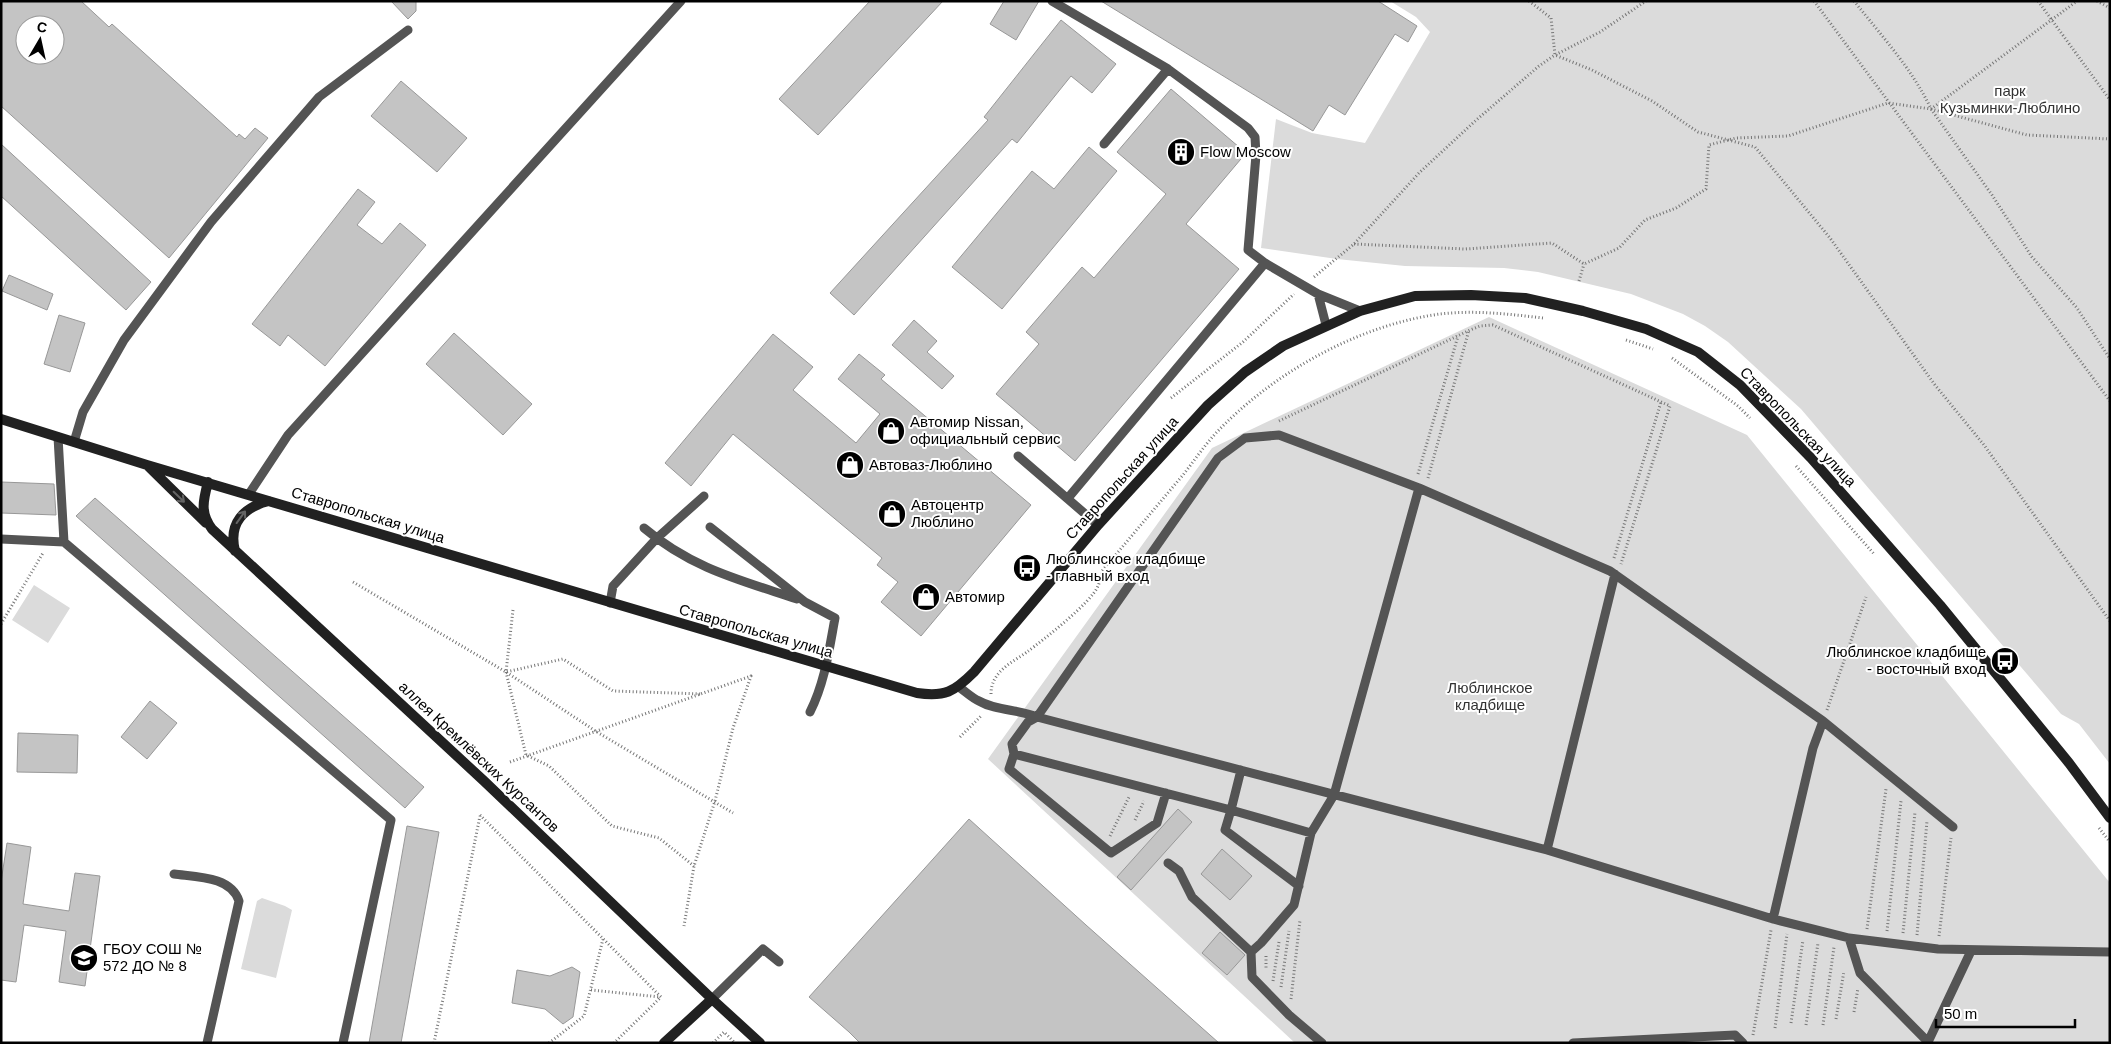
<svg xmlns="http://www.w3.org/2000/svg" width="2111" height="1044" viewBox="0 0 2111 1044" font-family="Helvetica,sans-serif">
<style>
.green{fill:#dbdbdb}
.building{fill:#c4c4c4;stroke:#989898;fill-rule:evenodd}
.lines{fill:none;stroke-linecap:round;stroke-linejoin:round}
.path{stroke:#767676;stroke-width:3;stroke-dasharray:1 2.5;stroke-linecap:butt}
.lane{stroke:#545454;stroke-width:9}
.secondary{stroke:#212121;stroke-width:10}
.oneway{stroke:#646464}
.labels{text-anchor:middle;stroke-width:4;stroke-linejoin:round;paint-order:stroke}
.park-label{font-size:15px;fill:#323232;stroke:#fff}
.poi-label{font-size:15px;fill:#000;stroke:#fff;text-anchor:start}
.street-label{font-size:15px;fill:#000;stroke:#fff}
</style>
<rect width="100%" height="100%" fill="#fff"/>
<path class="green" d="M1390,1H2110V764L2079,724L2061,714L1801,409L1728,342L1705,326L1683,314L1631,294L1538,272L1504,268L1405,266L1337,259L1261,248L1276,119L1312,133L1365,143L1430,32L1416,17Z
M1489,317L1747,435L2110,883V1043H1295L988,759L1212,448Z
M34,585L70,608L48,643L12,620Z
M262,898L285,906L292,910L276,978L241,969L257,901Z"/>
<path class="building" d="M1,1H81L109,27L112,24L237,137L239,134L245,139L255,128L268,138L169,258L1,106ZM25,25H55V55H25Z
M391,1H416V11L408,19Z
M870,1H943L818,135L779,99Z
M1004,1H1039L1016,40L990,24Z
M1101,1H1378L1417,26L1408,42L1395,34L1345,115L1329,105L1313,131Z
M1061,20L1116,64L1092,93L1071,76L1017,143L1012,139L854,315L830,293L988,120L984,117Z
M401,81L467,138L437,172L371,116Z
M1171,89L1246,153L1186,224L1239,269L1075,461L996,394L1039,344L1026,332L1082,267L1094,278L1166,194L1117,152Z
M1,144L151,282L126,310L1,196Z
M1089,147L1117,171L1002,309L952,267L1032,171L1054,189Z
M358,189L375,202L357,225L382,244L400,223L426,245L325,366L288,335L280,346L252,324Z
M9,275L53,294L47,310L2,291Z
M59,315L85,323L70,372L44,364Z
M914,320L937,341L927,352L954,376L942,389L892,345Z
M454,333L532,404L503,435L426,364Z
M773,334L813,367L793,390L856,443L880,414L838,379L859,354L885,375L881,379L1031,505L921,636L881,602L898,582L877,565L882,558L733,434L691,486L665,463Z
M1,482L54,484L56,515L1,513Z
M95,498L424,787L405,808L76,516Z
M150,701L177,723L147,759L121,737Z
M18,733L78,735L77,773L17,772Z
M1178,809L1192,822L1131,890L1117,877Z
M969,819L1086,925L1219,1043H860L849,1032L809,997Z
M407,826L439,832L401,1043H369Z
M7,843L31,847L23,904L69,911L75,873L100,876L85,986L59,982L66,931L24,925L16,982L1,980V882Z
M1222,849L1252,876L1230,900L1201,874Z
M1220,932L1245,955L1227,975L1202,953Z
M572,967L580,972L573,1017L563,1024L545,1009L512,1003L517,970L550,976Z"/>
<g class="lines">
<path class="path" d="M1529,1L1551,18L1555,55L1592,70L1652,101L1698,132L1755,147L1830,238L1935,385L1984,445L2110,621
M1814,1L2110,401
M1854,1C1881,35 1913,70 1931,109L1992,195L2032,257L2077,308L2110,359
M2038,1L2110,100
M2097,1L2110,8
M1931,109L2027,135L2110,139
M1354,244L1465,249L1552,243L1584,264L1619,248L1645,220L1676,208L1706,189L1709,145L1736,138L1788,136L1888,103L1931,109L2077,1
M1314,277L1354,244L1419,173L1474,122L1539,66L1555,55L1600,32L1646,1
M1579,281L1584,264
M1626,340L1653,349
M1672,358L1738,406L1750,418
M1171,398L1243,342L1294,294
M1279,421L1470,330L1480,326L1493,325L1670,406L1621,564
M1796,466L1875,555
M1418,474L1458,336
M1428,478L1469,330
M1614,558L1661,402
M353,582L506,672L563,659L613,691L702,694
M513,610L506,672L597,732L733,813
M1,624L43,553
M506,672L526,755L549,766L612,826L659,838L694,866
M991,694C991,672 1011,663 1027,652C1043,640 1091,603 1098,586C1100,581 1101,576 1102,571C1129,539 1156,507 1183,475C1194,461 1204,446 1216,433C1273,373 1358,325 1440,314C1474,310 1509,314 1543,318
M1827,710L1866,597
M960,737L981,716
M510,762L751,676L733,728L715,801L694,866L684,926
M480,815L661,997L614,1043
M1135,820L1144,801
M2099,828L2110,842
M1110,836L1129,797
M1867,929L1886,789
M1887,931L1901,801
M1903,933L1915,812
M1917,935L1927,821
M1939,936L1951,838
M1266,956V969
M1273,981L1279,942
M1281,987L1289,931
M591,990L660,997
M1291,999L1300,920
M1854,1012L1858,988
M1836,1019L1844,971
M1791,1023L1803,940
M1806,1025L1818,943
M1823,1025L1834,947
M1775,1028L1787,934
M1753,1035L1771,930
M434,1043L480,816
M549,1043L584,1016L603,939
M713,1043L724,1032L735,1043"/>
<path class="lane" d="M1052,1L1168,69L1104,144
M1168,69L1248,128L1255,137L1256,155L1248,250L1265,263
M1318,294L1326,325
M58,437L64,542
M74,442L83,412L124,340L211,222L319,97L408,30
M1018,456L1098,525
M249,494L288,435L681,1
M1068,498L1265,263L1318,294L1360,311
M710,527L805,602L835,618C829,650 825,682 810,712
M644,528C691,568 740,580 797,599
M1,539L64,542L391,820L343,1043
M610,603L613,586L657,538L704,496
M959,687C966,692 972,698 979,701C996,711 1018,709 1037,717L1547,850L1773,919L1849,938L1938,949L2110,952
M1823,721L1953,827
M1014,754L1231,810L1225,830L1299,886
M1241,770L1231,810L1311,833
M1166,793L1157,823L1111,853L1009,769L1014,754L1012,744L1028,722L1037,717L1218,458L1245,438L1279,435L1419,488L1610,571L1823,721L1813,748L1773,919
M1547,850L1615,574
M1168,863L1179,871L1192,897L1251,952
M174,874C196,877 231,876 239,901L207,1043
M1849,938L1860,973L1928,1042L1971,951
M712,999L763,949L779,962
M1322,1043L1289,1015L1252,977L1251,952L1261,943L1294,905L1311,833L1334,795L1419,488
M1573,1043L1735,1035L1743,1043"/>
<path class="secondary" d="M1,419L147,465L917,693C945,697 954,692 974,672L1098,525L1208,405L1245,372L1283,346L1360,311L1415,296L1471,295L1525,298L1583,311L1646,329L1698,352L1740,385L1811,458L1940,605L2069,763L2110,818
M149,467L206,523
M208,482C203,501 200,513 212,529L484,781L712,999L760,1043
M235,551C228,523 244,507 269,501
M664,1043L712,999"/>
</g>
<defs><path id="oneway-shaft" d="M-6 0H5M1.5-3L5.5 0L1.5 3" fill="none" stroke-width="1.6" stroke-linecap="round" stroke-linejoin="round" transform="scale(1.25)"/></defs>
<g class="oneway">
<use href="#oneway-shaft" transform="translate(179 497) rotate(44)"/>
<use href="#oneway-shaft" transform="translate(241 517) rotate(-54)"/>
</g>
<defs>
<symbol id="building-disc" viewBox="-11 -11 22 22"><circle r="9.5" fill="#000" stroke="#fff"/><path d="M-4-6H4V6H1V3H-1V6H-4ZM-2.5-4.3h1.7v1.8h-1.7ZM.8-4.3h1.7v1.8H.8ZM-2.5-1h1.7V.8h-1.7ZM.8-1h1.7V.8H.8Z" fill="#fff"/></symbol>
<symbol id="shop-disc" viewBox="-11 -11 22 22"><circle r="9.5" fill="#000" stroke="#fff"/><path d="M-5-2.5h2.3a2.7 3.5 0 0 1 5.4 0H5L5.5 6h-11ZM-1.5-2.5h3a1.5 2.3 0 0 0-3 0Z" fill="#fff"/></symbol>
<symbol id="bus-disc" viewBox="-11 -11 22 22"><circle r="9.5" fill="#000" stroke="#fff"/><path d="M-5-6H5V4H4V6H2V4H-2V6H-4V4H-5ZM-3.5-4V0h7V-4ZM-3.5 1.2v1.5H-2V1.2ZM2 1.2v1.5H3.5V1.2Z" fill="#fff"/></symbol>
<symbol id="school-disc" viewBox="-11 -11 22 22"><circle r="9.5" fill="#000" stroke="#fff"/><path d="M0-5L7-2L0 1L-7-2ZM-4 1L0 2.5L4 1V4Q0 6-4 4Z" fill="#fff"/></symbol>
</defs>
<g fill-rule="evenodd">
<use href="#building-disc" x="1165" y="136" width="32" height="32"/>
<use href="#shop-disc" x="875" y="415" width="32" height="32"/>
<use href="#shop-disc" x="834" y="449" width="32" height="32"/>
<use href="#shop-disc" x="876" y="498" width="32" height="32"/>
<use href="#bus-disc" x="1011" y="552" width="32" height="32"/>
<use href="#shop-disc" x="910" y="581" width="32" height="32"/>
<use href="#bus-disc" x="1989" y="645" width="32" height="32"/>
<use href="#school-disc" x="68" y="942" width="32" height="32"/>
</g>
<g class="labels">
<g class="park-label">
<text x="2010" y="96">парк<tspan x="2010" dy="17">Кузьминки-Люблино</tspan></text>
<text x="1490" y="693">Люблинское<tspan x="1490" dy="17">кладбище</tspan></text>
</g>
<g class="poi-label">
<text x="1200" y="157">Flow Moscow</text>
<text x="910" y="427">Автомир Nissan,<tspan x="910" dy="17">официальный сервис</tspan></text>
<text x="869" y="470">Автоваз-Люблино</text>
<text x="911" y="510">Автоцентр<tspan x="911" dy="17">Люблино</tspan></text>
<text x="1046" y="564">Люблинское кладбище<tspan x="1046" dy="17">- главный вход</tspan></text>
<text x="945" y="602">Автомир</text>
<text x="1986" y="657" text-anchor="end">Люблинское кладбище<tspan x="1986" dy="17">- восточный вход</tspan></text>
<text x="103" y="954">ГБОУ СОШ №<tspan x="103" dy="17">572 ДО № 8</tspan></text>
</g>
<g class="street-label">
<text transform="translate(1798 427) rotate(46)" y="5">Ставропольская улица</text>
<text transform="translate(1122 478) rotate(-48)" y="5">Ставропольская улица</text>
<text transform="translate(368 515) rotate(17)" y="5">Ставропольская улица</text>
<text transform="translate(756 631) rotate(16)" y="5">Ставропольская улица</text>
<text transform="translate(479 757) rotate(43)" y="5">аллея Кремлёвских Курсантов</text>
</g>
</g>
<rect width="2111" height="1044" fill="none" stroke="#000000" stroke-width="5"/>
<g transform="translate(40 40) rotate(9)"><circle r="24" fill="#ffffff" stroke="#999999"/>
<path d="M0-4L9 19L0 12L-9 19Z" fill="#000000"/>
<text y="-8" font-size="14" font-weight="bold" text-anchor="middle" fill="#000000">С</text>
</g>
<path d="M1936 1019v8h139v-8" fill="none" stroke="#000000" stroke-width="2.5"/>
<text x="1944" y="1019" font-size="15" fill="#000000" stroke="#ffffff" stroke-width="4" paint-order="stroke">50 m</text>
</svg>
